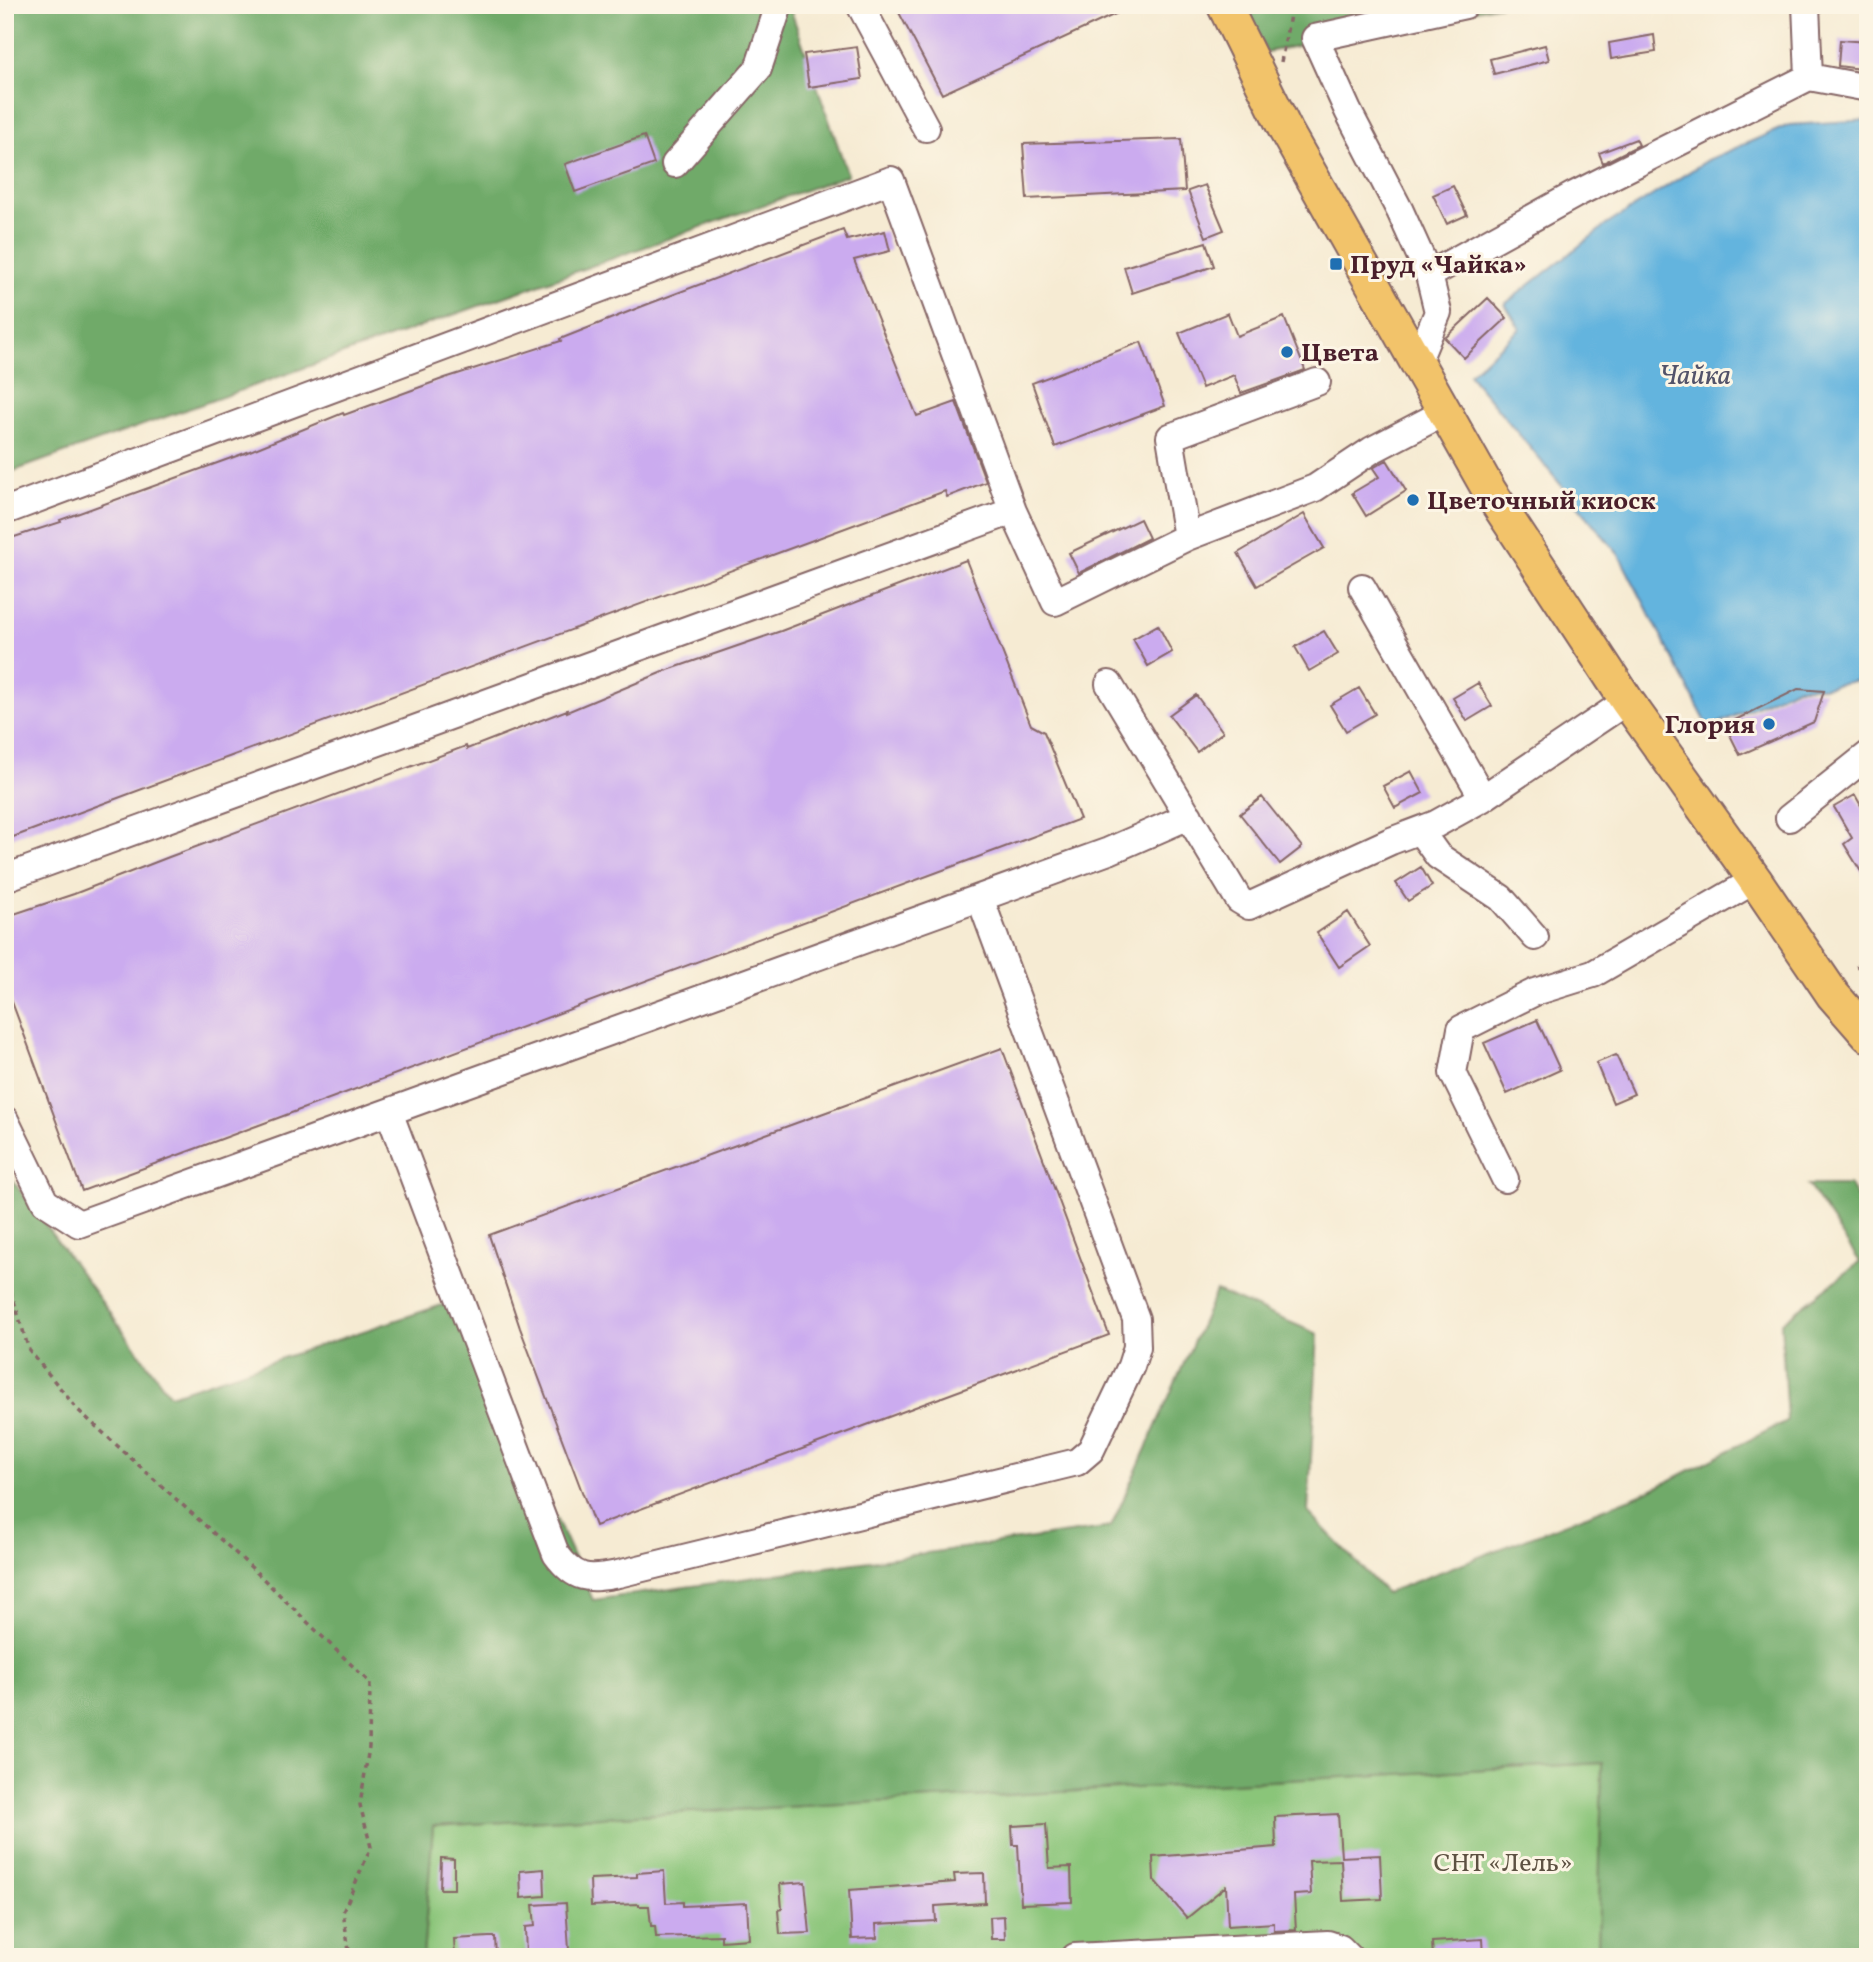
<svg xmlns="http://www.w3.org/2000/svg" width="1873" height="1962" viewBox="0 0 1873 1962" font-family="Vollkorn,serif">
<style>
.green{fill:#8ac579;stroke:#6a7252;stroke-width:2}
.forest{fill:#6faa69;stroke:#5c644a;stroke-width:2}
.water{fill:#63b4de;stroke:#566a84;stroke-width:2}
.building{fill:#cbabef}
.lines{fill:none;stroke-linecap:round;stroke-linejoin:round}
.minor-casing{stroke:#866666;stroke-width:30}
.major-casing{stroke:#866666;stroke-width:37}
.path{stroke:#866666;stroke-width:3.5;stroke-dasharray:5 5;stroke-linecap:butt}
.minor{stroke:#fff;stroke-width:26}
.major{stroke:#f2c36a;stroke-width:33}
.poi-dot{fill:#1f6fb2;stroke:#fcf5e5;stroke-width:2.5}
.labels{text-anchor:middle;stroke-width:6;stroke-linejoin:round;paint-order:stroke}
.poi-label{font-size:26px;font-weight:bold;fill:#4a1f2b;stroke:#fcf5e5;text-anchor:start}
.park-label{font-size:26px;fill:#5d5142;stroke:#fcf5e5}
.water-label{font-size:28px;font-style:italic;fill:#53536a;stroke:#fcf5e5}
</style>
<rect width="100%" height="100%" fill="#fcf5e5"/>
<filter id="ink" filterUnits="userSpaceOnUse"><feTurbulence type="fractalNoise" baseFrequency=".0143" numOctaves="2"/><feDisplacementMap in="SourceGraphic" scale="14" xChannelSelector="R" yChannelSelector="G"/><feConvolveMatrix kernelMatrix="1 2 1 2 8 2 1 2 1" color-interpolation-filters="sRGB"/></filter>
<filter id="wash" filterUnits="userSpaceOnUse"><feTurbulence type="fractalNoise" baseFrequency=".00686" numOctaves="4" result="noise"/><feDisplacementMap in="SourceGraphic" scale="28" xChannelSelector="R" yChannelSelector="G"/><feGaussianBlur stdDeviation="1.57" result="paint"/><feColorMatrix in="noise" values="0 0 0 0 0 0 0 0 0 0 0 0 0 0 0 0 0 1.4 0 .05"/><feComposite in="paint" operator="in"/></filter>
<g filter="url(#wash)">
<rect width="100%" height="100%" fill="#f6ebd3"/>
<path class="green" d="M1602,1763L1598,1957H423L433,1826Z"/>
<path class="forest" d="M5,5H789L848,175L5,474Z
M1244,5H1501L1266,52Z
M5,1170L170,1395L457,1300L593,1600L1111,1527L1216,1291L1318,1334L1308,1512L1386,1593L1651,1490L1787,1421L1781,1323L1860,1262L1808,1185H1849L1868,1213V1957H1598L1602,1763L433,1826L423,1957H5Z"/>
<path class="water" d="M1868,120V678L1825,687H1797L1709,728L1619,555L1469,374L1520,329L1505,304L1606,225L1708,160L1789,125Z"/>
<g id="blocks">
<path class="building" d="M895,5H1135L942,94Z
M1654,35L1656,52L1611,59L1609,43Z
M1840,40L1868,42V70L1838,66Z
M1545,45L1549,60L1494,74L1490,59Z
M857,47L862,79L809,87L804,54Z
M644,136L654,164L575,192L565,164Z
M1181,139L1185,191L1027,199L1023,144Z
M1636,139L1639,145L1603,163L1599,153Z
M1205,185L1224,230L1206,237L1188,191Z
M1453,186L1467,215L1447,224L1433,195Z
M843,230L847,240L885,231L890,251L854,260L917,416L956,402L986,482L947,497L945,491L5,840V540L61,522L60,520L245,453L343,413L344,415L445,378L561,341L560,339L643,306Z
M1206,242L1214,266L1132,293L1124,267Z
M1488,298L1507,318L1464,358L1445,338Z
M1228,313L1237,336L1284,317L1305,370L1241,393L1234,375L1202,388L1179,333Z
M1141,342L1165,406L1055,447L1032,383Z
M1387,460L1406,491L1366,516L1352,493L1379,477L1373,468Z
M1304,514L1324,548L1257,586L1238,553Z
M1140,519L1149,538L1079,573L1069,553Z
M966,560L1031,725L1044,732L1080,819L82,1191L5,983V917L74,894L169,857L466,746L467,749L567,710V712L665,671L781,631Z
M1158,625L1172,652L1148,666L1133,639Z
M1324,631L1338,654L1309,671L1295,647Z
M1478,683L1492,706L1467,721L1453,698Z
M1359,688L1375,714L1346,731L1330,705Z
M1798,689L1824,691L1814,722L1740,755L1725,725Z
M1196,695L1223,732L1197,752L1169,715Z
M1411,771L1423,793L1395,808L1383,786Z
M1855,795L1868,818V883L1844,844L1852,838L1834,807Z
M1262,797L1302,847L1280,864L1240,814Z
M1421,867L1432,886L1408,901L1396,883Z
M1348,912L1370,946L1339,967L1317,933Z
M1537,1020L1560,1070L1507,1094L1484,1043Z
M1002,1048L1109,1335L595,1526L520,1328L489,1235Z
M1616,1055L1634,1094L1613,1103L1596,1063Z
M1338,1814L1341,1857L1380,1855L1382,1899L1343,1901L1341,1860L1309,1861L1311,1894L1294,1895L1296,1930L1274,1931V1923L1228,1926L1226,1886L1187,1918L1154,1880L1153,1857L1276,1847L1275,1817Z
M1046,1824L1049,1868L1071,1867L1072,1902L1021,1904L1018,1845H1013L1012,1826Z
M441,1858L454,1859V1889H440Z
M544,1869L545,1896L521,1898L520,1871Z
M664,1871L666,1903L683,1902V1906L747,1903L749,1939L721,1941V1935L656,1937L655,1926H651L649,1906H639V1904L591,1906L590,1879L637,1877V1873Z
M984,1873L985,1903L935,1906L936,1921L876,1924L877,1938L852,1939L849,1890L955,1882L954,1874Z
M805,1882L810,1933L780,1934L778,1910L782,1909L780,1884Z
M566,1903L569,1950L554,1951V1957H526L525,1927L535,1926L533,1905Z
M1004,1916L1005,1939H991L990,1917Z
M489,1937H495L496,1957H455L454,1939Z
M1483,1939L1484,1957H1433L1432,1942Z"/>
</g>
</g>
<g filter="url(#ink)">
<use href="#blocks" fill-opacity="0" stroke="#866666" stroke-width="2"/>
<g class="lines">
<defs>
<path id="minor" d="M860,5L926,128
M1809,77L1868,88
M675,164L758,69L779,5
M1429,275L1574,195L1809,77L1806,5
M1417,363L1438,312L1429,275L1400,211L1348,111L1315,38L1465,5
M5,511L891,180L1013,511L1055,602L1187,537L1315,488L1372,450L1445,412
M1187,537L1170,437L1317,382
M1362,587L1483,798
M1109,684L1239,900L1249,906L1391,841L1436,824L1483,798L1627,701
M1789,818L1868,755
M1420,831L1438,856L1501,898L1535,937
M5,878L1013,511
M389,1112L556,1554C575,1580 588,1580 618,1574L1077,1462L1091,1450L1131,1366L1137,1347L1136,1319L980,898
M5,1120L45,1202L79,1224L1109,851L1189,816
M1505,1179L1453,1073L1461,1029L1535,992L1593,974L1755,880
M1075,1957L1328,1944L1340,1948L1349,1957"/>
<path id="major" d="M1224,5L1286,131L1490,492L1627,701L1755,880L1833,995L1868,1035"/>
</defs>
<use href="#minor" class="minor-casing"/>
<use href="#major" class="major-casing"/>
<path class="path" d="M1281,62L1292,5
M1856,967L1868,962
M5,1272L29,1350L78,1410L252,1568L370,1683L369,1747L360,1805L371,1847L343,1912L350,1957"/>
<use href="#minor" class="minor"/>
<use href="#major" class="major"/>
</g>
</g>
<g class="poi-dot">
<rect x="1329" y="257" width="14" height="14" rx="3.5"/>
<circle cx="1287" cy="352" r="7"/>
<circle cx="1413" cy="500" r="7"/>
<circle cx="1769" cy="724" r="7"/>
</g>
<g class="labels">
<g class="poi-label">
<text x="1350" y="273">Пруд «Чайка»</text>
<text x="1301" y="361">Цвета</text>
<text x="1427" y="509">Цветочный киоск</text>
<text x="1755" y="733" text-anchor="end">Глория</text>
</g>
<g class="park-label">
<text x="1503" y="1871">СНТ «Лель»</text>
</g>
<g class="water-label">
<text x="1695" y="384">Чайка</text>
</g>
</g>
<rect width="1873" height="1962" fill="none" stroke="#fcf5e5" stroke-width="28"/>
</svg>
